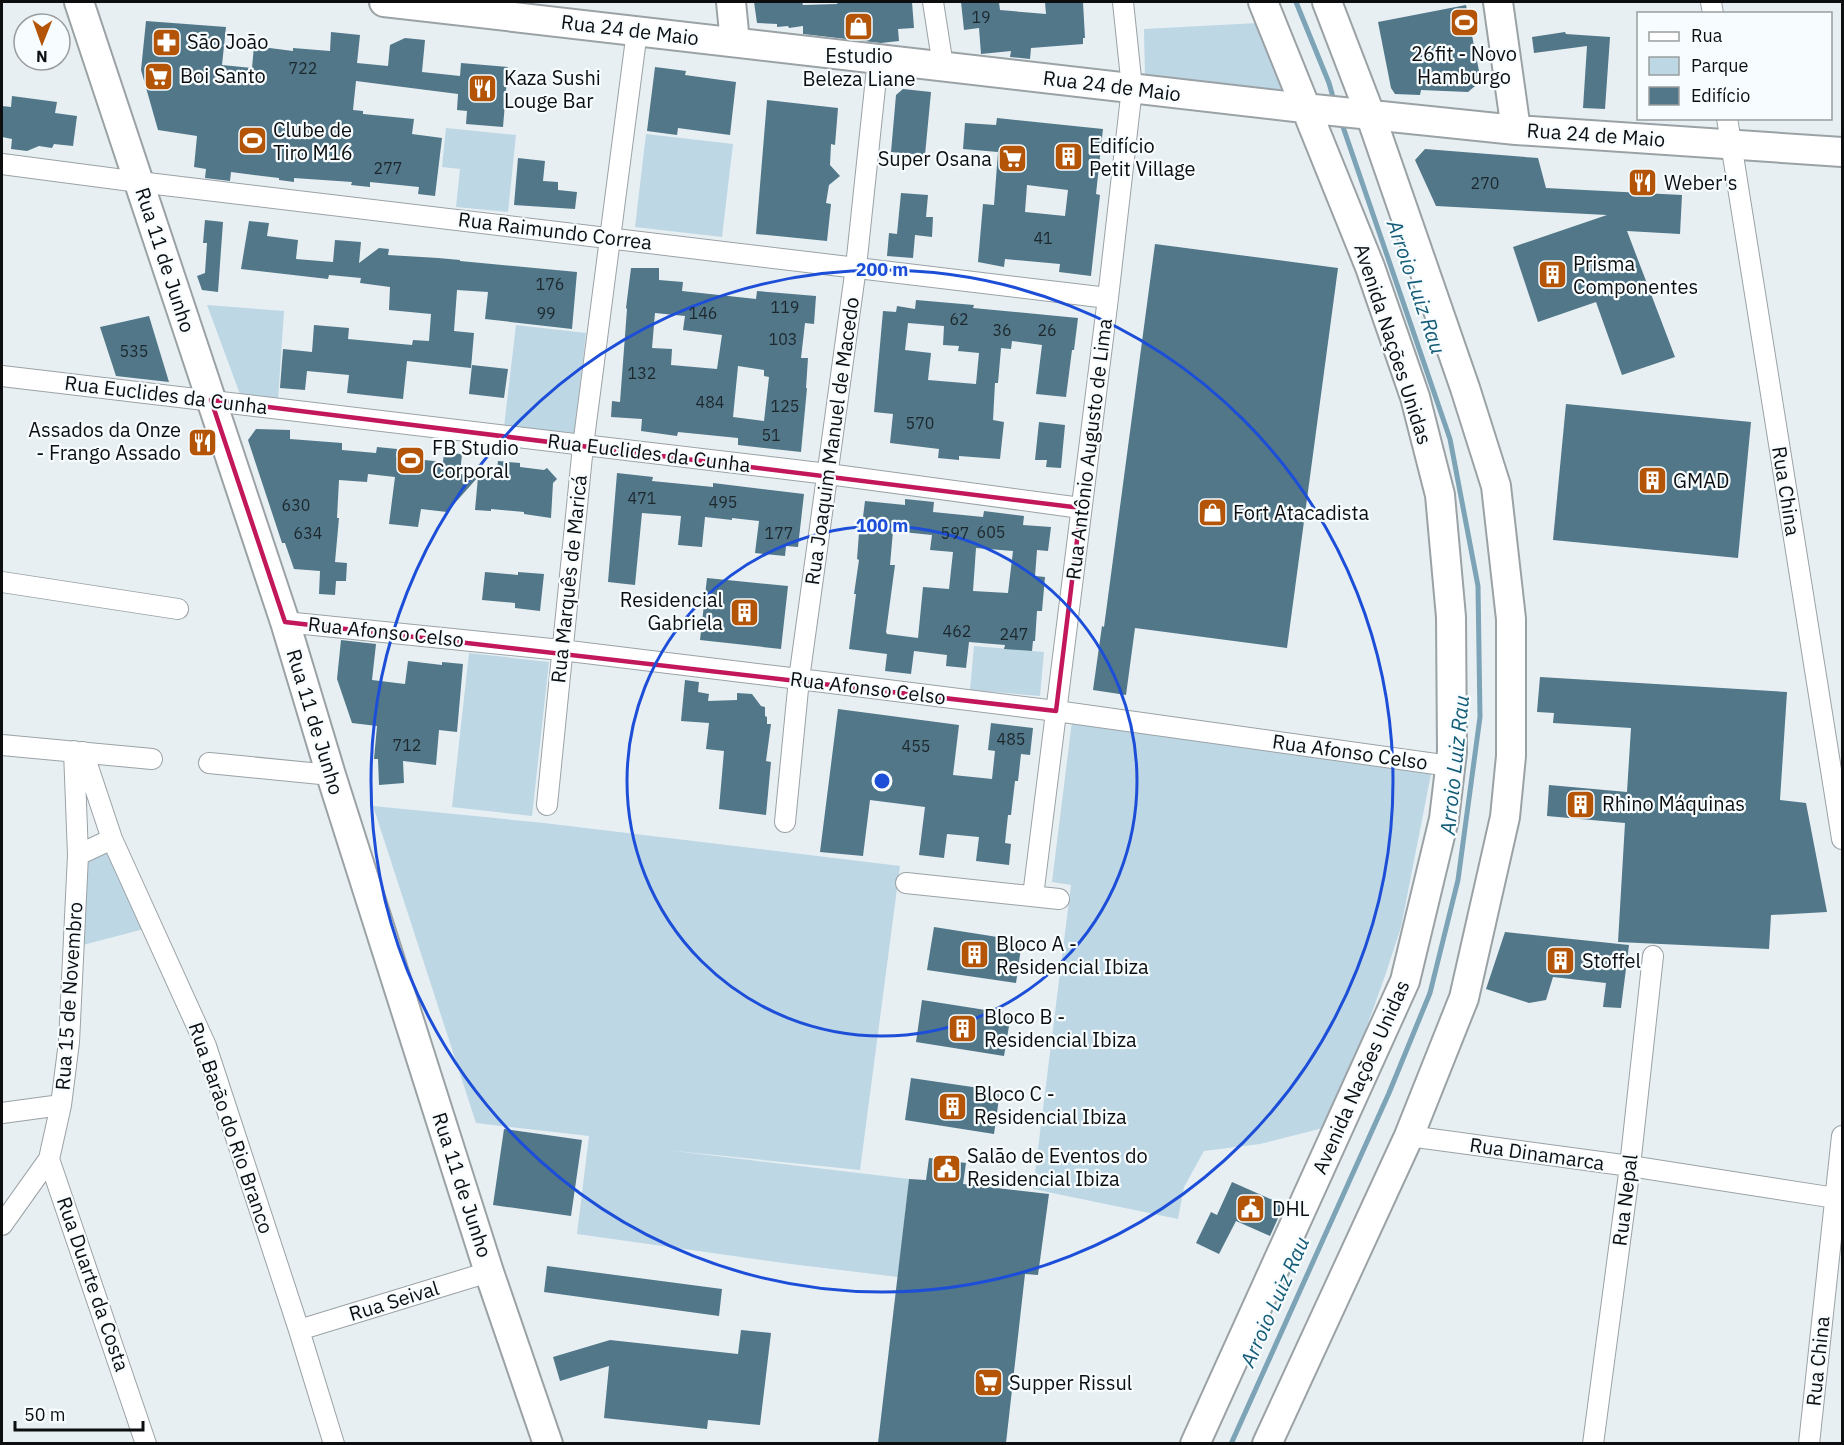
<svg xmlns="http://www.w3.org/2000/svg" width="1844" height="1445" viewBox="0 0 1844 1445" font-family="'IBM Plex Sans',sans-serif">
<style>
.green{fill:#bdd7e5}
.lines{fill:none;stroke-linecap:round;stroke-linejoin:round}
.stream{stroke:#7ca3b6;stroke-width:5}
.building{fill:#517789;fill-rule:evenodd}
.street-casing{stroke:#9ba2a6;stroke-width:22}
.secondary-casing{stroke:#9ba2a6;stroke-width:32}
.street{stroke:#fff;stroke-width:20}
.secondary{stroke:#fff;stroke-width:28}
.marked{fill:none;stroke:#c2185b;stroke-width:4.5;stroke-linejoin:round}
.ring{fill:none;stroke:#1d4ed8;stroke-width:3}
.labels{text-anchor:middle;stroke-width:4.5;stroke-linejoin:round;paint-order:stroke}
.number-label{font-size:16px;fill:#1d282e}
.street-label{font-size:20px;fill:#0c0e10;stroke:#f7fcfe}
.poi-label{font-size:20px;fill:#0c0e10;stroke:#f7fcfe;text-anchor:start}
.water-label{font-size:21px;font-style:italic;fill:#135b77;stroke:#f7fcfe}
.centre{fill:#1d4ed8;stroke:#f7fcfe;stroke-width:3}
.ring-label{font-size:18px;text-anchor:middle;font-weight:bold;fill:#1d4ed8;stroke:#f7fcfe;stroke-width:4.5;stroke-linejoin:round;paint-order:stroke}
</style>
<rect width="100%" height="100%" fill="#e7eff3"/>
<path class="green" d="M1258,23L1286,91L1145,79L1144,29Z
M446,128L516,135L508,212L456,207L460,169L442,167Z
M646,134L733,144L722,237L635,227Z
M207,305L284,311L278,400L241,397Z
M516,325L586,333L574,435L504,427Z
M974,646L1044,652L1040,696L970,690Z
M469,653L549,662L532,816L452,807Z
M1072,721L1432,769L1401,927L1385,976L1331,1126L1260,1144L1204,1151L1184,1187L1178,1219L1033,1189L1071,885L1052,882Z
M373,806L544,823L900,866L860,1170L666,1150L909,1179L898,1277L791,1264L577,1234L589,1136L476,1123Z
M106,846L144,929L79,946L82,858Z"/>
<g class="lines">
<path class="stream" d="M1296,2L1329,83L1335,104
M1231,1444L1389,1093L1430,993L1458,880L1480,717L1478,586L1450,439L1341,121"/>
</g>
<path class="building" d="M754,2H802L803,5L837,4L838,2H912L914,28L898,29L899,41L881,43L803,34V26L789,28L788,26L777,27V24L757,23Z
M961,2H999L1000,10L1046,14L1045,2H1083L1085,38H1083V44L1031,48L1030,59L1010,57L1011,51L981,54L979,28L964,30Z
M1466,5L1481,81L1468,92L1421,90L1420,95L1395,94L1391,88L1378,22Z
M146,21L226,27L222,65L252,68L254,46L293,51V48L330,51L331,32L360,35L357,63L388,66L390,45L405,38L425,40L422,72L460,76L461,63L508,67L503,127L466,124L467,111L457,110L458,94L356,81L353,110L363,111V114L414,119L412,134L442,138L435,196L418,194L419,187L370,182V187L351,185L352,182L294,178V182L279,180V178L231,172L230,181L205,178L206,169L194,167L197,136L158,130L141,70Z
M1565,32L1566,34L1610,37L1605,109L1583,108L1587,46L1534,53L1532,37Z
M655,67L686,71L685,75L736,82L730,135L678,128L677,135L647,131Z
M903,89L931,92L925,155L891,152L896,95Z
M12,96L57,102L55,113L77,116L73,146L54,144L52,148L39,146L27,151L11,149L12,139L2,137V106L11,107Z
M767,100L838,108L835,145L831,144L830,165L840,176L829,185L826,203L831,204L827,241L756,234Z
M997,118L1103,129L1096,194L1100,195L1091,276L1059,272L1060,264L1005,259L1004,267L978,262L983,204L994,205L998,152L963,149L965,123L996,125ZM1027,185L1068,190L1065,216L1025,212Z
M1425,149L1538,158L1546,188L1682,195L1680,234L1627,231L1675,357L1622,375L1596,302L1538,322L1513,247L1607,215L1436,206L1415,160Z
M518,158L545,161L543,181L558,182V190L577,192L575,209L514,205Z
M901,193L928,195L926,217H933L932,237L915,235L913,258L887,256L889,233L897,234Z
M205,220L223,222L218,292L202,290L197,276L205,273L207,243H203Z
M249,221L269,223L267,236L298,240L296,259L333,262L335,240L361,242L359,263L379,248L389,249L388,255L438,258L460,260V261L577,272L572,329L485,319L488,292L457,290L454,331L474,333L471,368L407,361L403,399L347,393L349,375L307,371L305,390L280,388L283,349L312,352L314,325L349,328L348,339L412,345L413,340L429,341L431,314L389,310L390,287L360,283L361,278L329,275L328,279L241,269Z
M1155,244L1338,268L1287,648L1135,628L1126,695L1093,690L1102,626L1104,627Z
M631,268H659V280L683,282L682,291L756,299L757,291L816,296L814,324L805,323L801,358H808L806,388H807L801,452L738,445V438L678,432L677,436L641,431L642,419L611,417L612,401L620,402L627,309L626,308ZM655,313L685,316L683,330L722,335L717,369L671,365L672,349L652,348ZM738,366L764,370V376L769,377L764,421L733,417Z
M916,300L974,305L973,308L1078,318L1074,350H1072L1066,397L1036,394L1042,345L1012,341L1011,349L1001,348L998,383H995L993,420L1004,422L1000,459L959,456V460L938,458L939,449L890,443L893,414L874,412L883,311L896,312L897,306L915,309ZM908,323L944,326L943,345L959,346L958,351L979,353L976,384L928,380L931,353L905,350Z
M149,316L169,382L116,376L100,327Z
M472,365L508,369L504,398L469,394Z
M1566,404L1751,422L1738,558L1553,540Z
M1039,422L1065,425L1061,468L1046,467L1047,460H1035Z
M256,429L290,430V439L342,443V450L376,453L377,447L397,449L396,457L443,462L444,453L462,454L460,474L496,478L498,461L520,463V467L544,470L547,468L557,479L553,483L551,518L524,514V512L491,509V511L475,510L478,477L447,512L421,509L418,527L389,524L395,477L368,474L367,482L339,480L337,518H339L335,562L347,563L346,581H336L335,595L319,594L320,571L294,569L285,543H282L248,440Z
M617,473L653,477L652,481L713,487V483L804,494L798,547L786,546L785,556L755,553L759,521L732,518V520L705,517L702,547L678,545L681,516L642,513L635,585L608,582Z
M905,499L934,502L933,512L983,517L984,511L1024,516L1023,525L1051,527L1048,551L1037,550L1035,576L1045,577L1042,611H1037L1035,641H1033L1032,651L1004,649L1005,645L969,642L966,668L946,666L947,655L914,651L911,674L885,671L887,654L849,649L856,594H854L859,560L857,559L859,533H861L865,501L905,505ZM893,531L932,535L930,550L953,552L949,589L923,587L918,638L887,634L886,632L895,565H890ZM976,548L1013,551L1008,593L973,591Z
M485,572L518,575V572L544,574L540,611L515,608V603L482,600Z
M707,578L788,586L781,649L700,640Z
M341,640L376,644L372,680L405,684L408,661L442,665V662L463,664L457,732L439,730L436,765L403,761L404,783L379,785L378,759H374L377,726L352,723L337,679Z
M1540,677L1787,692L1780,800L1806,803L1827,912L1771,915L1769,949L1618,942L1625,823L1547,816L1549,785L1627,792L1631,728L1553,723L1554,713L1537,712Z
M685,680L699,682L698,692L709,694L708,701L737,700V693L752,694L761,706L765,707V716L767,717V724H771L766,761L771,762L766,815L719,809L724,751L706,749L709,723L681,721Z
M838,709L959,725L953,775L992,779L995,751L988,750L991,723L1033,728L1030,755L1021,754L1018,781H1015L1011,815H1008L1005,843L1011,844L1009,865L976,861L979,837L947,834L944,858L919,855L925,807L870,800L863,856L820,852Z
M934,927L1022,941L1016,983L927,970Z
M1505,932L1629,945L1621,1008L1603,1007L1606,983L1553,977L1546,1000L1529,1003L1486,989Z
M922,1000L1011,1014L1004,1056L916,1042Z
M911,1078L1000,1091L994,1134L905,1120Z
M504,1129L582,1140L571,1216L493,1205Z
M929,1158L966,1163L963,1184L1049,1194L1038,1275L1025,1274L1006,1443H878L909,1179L926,1180Z
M1232,1182L1284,1205L1270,1236L1236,1221L1219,1254L1196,1243L1211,1212L1217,1215Z
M547,1266L722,1289L719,1316L544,1292Z
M741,1330L771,1333L760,1425L708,1420L707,1429L604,1418L609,1366L560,1381L553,1357L610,1340L738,1354Z"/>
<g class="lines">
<defs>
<path id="street" d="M933,2L943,66
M1711,2L1713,14
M1727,118L1842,839
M2,164L139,182L1108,298
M2,376L828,474L1081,508
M2,582L178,609
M285,622L561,650L799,679L1056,711L1450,766
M2,745L152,759
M83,752L112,839L206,1046L299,1330L334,1444
M209,763L331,775
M547,805L583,446L637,31
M785,822L799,679L856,267L878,59
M78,855L112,839
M906,883L1059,899
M1033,896L1108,298L1132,88L1123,2
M2,1113L61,1105
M1409,1136L1630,1166L1842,1199
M49,1159L146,1444
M2,1225L49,1159L61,1105L69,1042L78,855L74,751
M299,1330L489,1272
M1593,1444L1630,1166L1653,956
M1809,1444L1842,1136"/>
<path id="secondary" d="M79,2L285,622L331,775L489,1272L548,1444
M384,2L1304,108L1516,130L1842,152
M731,2L735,42
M1498,2L1516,130
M1195,1444L1405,981L1444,819L1452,752L1451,617L1440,495L1415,397L1370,267L1263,2
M1267,1444L1409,1136L1464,998L1505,817L1511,756V619L1496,486L1465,388L1370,114L1327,2"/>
</defs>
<use href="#street" class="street-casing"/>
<use href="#secondary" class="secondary-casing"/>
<use href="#street" class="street"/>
<use href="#secondary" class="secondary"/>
</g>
<path class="marked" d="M211,400L1081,508L1056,711L285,622Z"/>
<g class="ring">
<circle cx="882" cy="781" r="255"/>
<circle cx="882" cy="781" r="511"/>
</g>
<defs>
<symbol id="stadium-square" viewBox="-11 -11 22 22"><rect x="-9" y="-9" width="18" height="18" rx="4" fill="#b35407" stroke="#f7fcfe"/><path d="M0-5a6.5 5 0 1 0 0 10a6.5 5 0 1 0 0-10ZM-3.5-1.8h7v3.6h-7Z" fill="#fff"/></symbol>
<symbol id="shop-square" viewBox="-11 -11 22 22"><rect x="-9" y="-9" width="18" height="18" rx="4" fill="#b35407" stroke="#f7fcfe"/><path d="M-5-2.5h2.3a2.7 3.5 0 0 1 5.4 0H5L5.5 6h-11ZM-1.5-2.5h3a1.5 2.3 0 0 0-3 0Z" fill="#fff"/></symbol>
<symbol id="pharmacy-square" viewBox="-11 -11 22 22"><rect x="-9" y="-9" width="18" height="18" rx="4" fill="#b35407" stroke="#f7fcfe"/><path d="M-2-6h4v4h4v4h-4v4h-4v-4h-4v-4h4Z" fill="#fff"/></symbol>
<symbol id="supermarket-square" viewBox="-11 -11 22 22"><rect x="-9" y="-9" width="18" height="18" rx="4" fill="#b35407" stroke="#f7fcfe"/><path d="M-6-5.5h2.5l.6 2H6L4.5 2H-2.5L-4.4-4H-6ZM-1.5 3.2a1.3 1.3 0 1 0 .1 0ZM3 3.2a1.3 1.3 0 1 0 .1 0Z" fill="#fff"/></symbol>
<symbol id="restaurant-square" viewBox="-11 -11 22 22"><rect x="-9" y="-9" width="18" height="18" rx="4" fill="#b35407" stroke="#f7fcfe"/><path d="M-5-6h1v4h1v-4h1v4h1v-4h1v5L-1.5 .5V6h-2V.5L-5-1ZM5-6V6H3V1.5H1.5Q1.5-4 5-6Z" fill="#fff"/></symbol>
<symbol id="building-square" viewBox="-11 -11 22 22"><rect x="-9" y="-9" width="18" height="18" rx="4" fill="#b35407" stroke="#f7fcfe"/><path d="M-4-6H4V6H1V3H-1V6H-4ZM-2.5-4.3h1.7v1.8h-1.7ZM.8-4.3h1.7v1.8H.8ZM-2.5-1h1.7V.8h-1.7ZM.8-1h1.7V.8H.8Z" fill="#fff"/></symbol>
<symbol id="civic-square" viewBox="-11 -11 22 22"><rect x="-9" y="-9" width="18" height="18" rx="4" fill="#b35407" stroke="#f7fcfe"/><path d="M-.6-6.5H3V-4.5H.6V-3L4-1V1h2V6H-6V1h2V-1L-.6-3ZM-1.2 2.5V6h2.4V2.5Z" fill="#fff"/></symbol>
</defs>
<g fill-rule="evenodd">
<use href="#stadium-square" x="1448" y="6" width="33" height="33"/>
<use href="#shop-square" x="842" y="10" width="33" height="33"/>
<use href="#pharmacy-square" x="150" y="26" width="33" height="33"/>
<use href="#supermarket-square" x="142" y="60" width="33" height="33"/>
<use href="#restaurant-square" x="466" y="72" width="33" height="33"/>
<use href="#stadium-square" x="236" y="124" width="33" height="33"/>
<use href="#building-square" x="1052" y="140" width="33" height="33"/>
<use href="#supermarket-square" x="996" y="142" width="33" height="33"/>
<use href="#restaurant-square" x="1626" y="166" width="33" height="33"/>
<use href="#building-square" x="1536" y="258" width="33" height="33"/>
<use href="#restaurant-square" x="186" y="426" width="33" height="33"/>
<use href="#stadium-square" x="394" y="444" width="33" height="33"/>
<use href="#building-square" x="1636" y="464" width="33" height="33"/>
<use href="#shop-square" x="1196" y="496" width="33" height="33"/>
<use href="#building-square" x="728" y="596" width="33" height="33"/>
<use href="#building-square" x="1564" y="788" width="33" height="33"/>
<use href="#building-square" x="958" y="938" width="33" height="33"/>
<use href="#building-square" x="1544" y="944" width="33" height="33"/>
<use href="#building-square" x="946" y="1012" width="33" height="33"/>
<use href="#building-square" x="936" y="1090" width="33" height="33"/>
<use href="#civic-square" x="930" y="1152" width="33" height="33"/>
<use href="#civic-square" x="1234" y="1192" width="33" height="33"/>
<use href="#supermarket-square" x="972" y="1366" width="33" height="33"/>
</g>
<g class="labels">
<g class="number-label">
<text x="981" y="23">19</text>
<text x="303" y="74">722</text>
<text x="388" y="174">277</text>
<text x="1485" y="189">270</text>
<text x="1043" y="244">41</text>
<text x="550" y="290">176</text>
<text x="785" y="313">119</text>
<text x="546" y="319">99</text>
<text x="703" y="319">146</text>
<text x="959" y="325">62</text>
<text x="1002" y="336">36</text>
<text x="1047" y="336">26</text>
<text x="783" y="345">103</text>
<text x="134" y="357">535</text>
<text x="642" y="379">132</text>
<text x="710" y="408">484</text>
<text x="785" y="412">125</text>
<text x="920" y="429">570</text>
<text x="771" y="441">51</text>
<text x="642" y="504">471</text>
<text x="723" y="508">495</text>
<text x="296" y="511">630</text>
<text x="991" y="538">605</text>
<text x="308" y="539">634</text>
<text x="779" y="539">177</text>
<text x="955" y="539">597</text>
<text x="957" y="637">462</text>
<text x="1014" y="640">247</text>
<text x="1011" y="745">485</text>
<text x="407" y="751">712</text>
<text x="916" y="752">455</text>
</g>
<g class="street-label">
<text transform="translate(630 30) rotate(7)" y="7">Rua 24 de Maio</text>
<text transform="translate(1112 86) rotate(7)" y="7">Rua 24 de Maio</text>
<text transform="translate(1596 135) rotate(4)" y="7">Rua 24 de Maio</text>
<text transform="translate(555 231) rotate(7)" y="7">Rua Raimundo Correa</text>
<text transform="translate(165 260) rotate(72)" y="7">Rua 11 de Junho</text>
<text transform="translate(1393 344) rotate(72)" y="7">Avenida Nações Unidas</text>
<text transform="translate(166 395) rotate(7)" y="7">Rua Euclides da Cunha</text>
<text transform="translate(832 441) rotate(-82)" y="7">Rua Joaquim Manuel de Macedo</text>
<text transform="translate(1089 449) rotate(-83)" y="7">Rua Antônio Augusto de Lima</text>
<text transform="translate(649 453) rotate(7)" y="7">Rua Euclides da Cunha</text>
<text transform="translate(1786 491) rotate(81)" y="7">Rua China</text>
<text transform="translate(569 579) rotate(-84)" y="7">Rua Marquês de Maricá</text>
<text transform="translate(386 632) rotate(6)" y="7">Rua Afonso Celso</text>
<text transform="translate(868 688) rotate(7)" y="7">Rua Afonso Celso</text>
<text transform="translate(315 722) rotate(73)" y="7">Rua 11 de Junho</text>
<text transform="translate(1350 752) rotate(8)" y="7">Rua Afonso Celso</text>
<text transform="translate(69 996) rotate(-86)" y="7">Rua 15 de Novembro</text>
<text transform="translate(1361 1077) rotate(-66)" y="7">Avenida Nações Unidas</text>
<text transform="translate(231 1128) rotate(71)" y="7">Rua Barão do Rio Branco</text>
<text transform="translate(1537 1154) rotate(8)" y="7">Rua Dinamarca</text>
<text transform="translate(462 1185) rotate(72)" y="7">Rua 11 de Junho</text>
<text transform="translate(1625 1200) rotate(-83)" y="7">Rua Nepal</text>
<text transform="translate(93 1284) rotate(71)" y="7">Rua Duarte da Costa</text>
<text transform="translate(394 1301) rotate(-17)" y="7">Rua Seival</text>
<text transform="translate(1818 1361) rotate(-84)" y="7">Rua China</text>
</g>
<g class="poi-label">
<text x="187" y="49">São João</text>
<text x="1464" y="61" text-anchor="middle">26fit - Novo<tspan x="1464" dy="23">Hamburgo</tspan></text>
<text x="859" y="63" text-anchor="middle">Estudio<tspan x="859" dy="23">Beleza Liane</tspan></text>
<text x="180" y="83">Boi Santo</text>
<text x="504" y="85">Kaza Sushi<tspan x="504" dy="23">Louge Bar</tspan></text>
<text x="273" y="137">Clube de<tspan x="273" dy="23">Tiro M16</tspan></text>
<text x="1089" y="153">Edifício<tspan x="1089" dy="23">Petit Village</tspan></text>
<text x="992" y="166" text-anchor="end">Super Osana</text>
<text x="1664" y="190">Weber's</text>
<text x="1573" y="271">Prisma<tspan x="1573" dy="23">Componentes</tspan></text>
<text x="181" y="437" text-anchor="end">Assados da Onze<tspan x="181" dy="23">- Frango Assado</tspan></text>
<text x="432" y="455">FB Studio<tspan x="432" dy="23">Corporal</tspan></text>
<text x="1673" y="488">GMAD</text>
<text x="1233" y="520">Fort Atacadista</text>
<text x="723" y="607" text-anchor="end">Residencial<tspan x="723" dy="23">Gabriela</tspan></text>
<text x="1602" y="811">Rhino Máquinas</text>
<text x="996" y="951">Bloco A -<tspan x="996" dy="23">Residencial Ibiza</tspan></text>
<text x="1582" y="968">Stoffel</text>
<text x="984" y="1024">Bloco B -<tspan x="984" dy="23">Residencial Ibiza</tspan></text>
<text x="974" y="1101">Bloco C -<tspan x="974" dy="23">Residencial Ibiza</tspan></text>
<text x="967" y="1163">Salão de Eventos do<tspan x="967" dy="23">Residencial Ibiza</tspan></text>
<text x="1272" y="1216">DHL</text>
<text x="1009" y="1390">Supper Rissul</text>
</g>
<g class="water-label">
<text transform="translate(1416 287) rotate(71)" y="7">Arroio Luiz Rau</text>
<text transform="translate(1455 765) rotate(-84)" y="7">Arroio Luiz Rau</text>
<text transform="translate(1275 1302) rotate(-66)" y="7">Arroio Luiz Rau</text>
</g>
</g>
<circle cx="882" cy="781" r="9" class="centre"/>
<g class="ring-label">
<text x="882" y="276">200 m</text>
<text x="882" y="532">100 m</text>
</g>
<rect width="1844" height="1445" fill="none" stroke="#0c0e10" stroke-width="6"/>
<rect x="1637" y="12" width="195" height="108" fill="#f7fcfe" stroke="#999d9f" stroke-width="1.5"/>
<rect x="1649" y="32" width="30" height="9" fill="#ffffff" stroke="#999d9f" stroke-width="1.5"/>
<text x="1691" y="42" font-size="18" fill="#0c0e10">Rua</text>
<rect x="1649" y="57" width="30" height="18" fill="#bdd7e5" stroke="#999d9f" stroke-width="1.5"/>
<text x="1691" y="72" font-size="18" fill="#0c0e10">Parque</text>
<rect x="1649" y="87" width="30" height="18" fill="#517789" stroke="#999d9f" stroke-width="1.5"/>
<text x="1691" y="102" font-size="18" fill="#0c0e10">Edifício</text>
<g transform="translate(42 42) rotate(181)"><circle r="28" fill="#f7fcfe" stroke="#999d9f" stroke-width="1.5"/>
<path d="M0-4.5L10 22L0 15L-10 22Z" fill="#b35407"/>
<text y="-9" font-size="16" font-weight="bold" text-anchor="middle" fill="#0c0e10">N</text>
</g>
<path d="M15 1421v9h128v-9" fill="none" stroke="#0c0e10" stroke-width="3"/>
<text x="24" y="1421" font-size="18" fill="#0c0e10" stroke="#f7fcfe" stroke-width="4.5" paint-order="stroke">50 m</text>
</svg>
